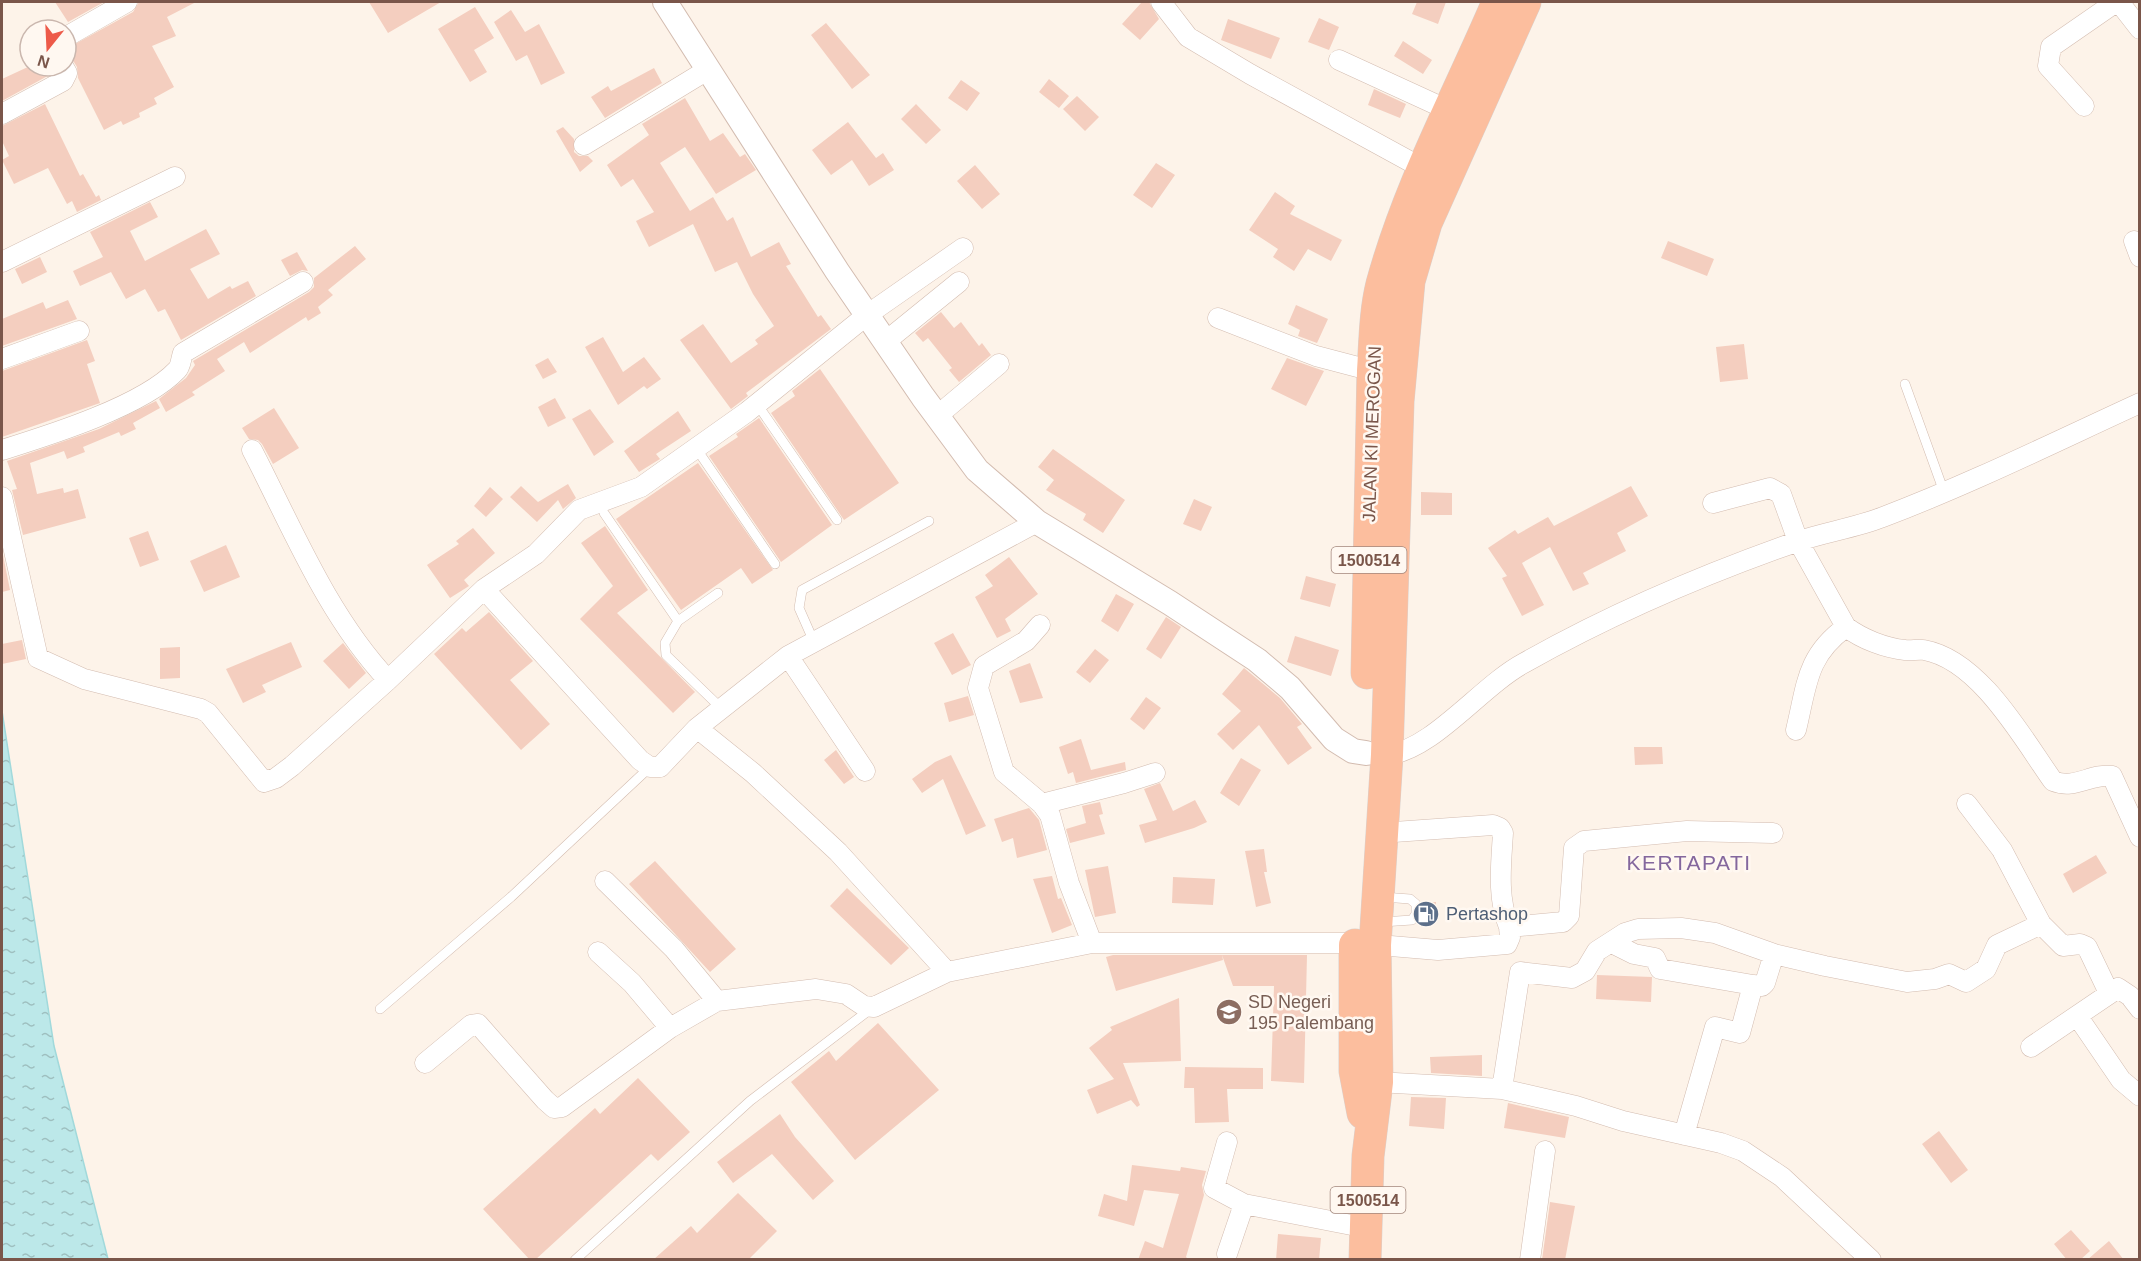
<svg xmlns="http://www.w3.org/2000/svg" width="2141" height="1261" viewBox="0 0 2141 1261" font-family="Helvetica,sans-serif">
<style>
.water{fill:url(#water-ripples);stroke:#a1d9db;stroke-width:1.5}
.building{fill:#f4cebf}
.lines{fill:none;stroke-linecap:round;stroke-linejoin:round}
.service-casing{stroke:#d3bcb0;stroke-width:10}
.minor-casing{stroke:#d3bcb0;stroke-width:21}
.tertiary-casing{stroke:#d3bcb0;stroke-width:26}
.trunk-casing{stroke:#dad0cc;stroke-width:33}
.service{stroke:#fff;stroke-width:9}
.minor{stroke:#fff;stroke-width:20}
.tertiary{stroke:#fff;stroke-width:24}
.trunk{stroke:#fcbe9e;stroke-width:32}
.labels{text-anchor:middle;stroke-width:5;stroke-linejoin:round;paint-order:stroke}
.shield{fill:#fff8f1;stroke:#a2877c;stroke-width:1.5}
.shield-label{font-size:16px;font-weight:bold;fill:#7a564a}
.street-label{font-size:18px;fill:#7a564a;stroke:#fff8f1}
.service-label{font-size:18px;fill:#4e5e75;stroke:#fff8f1;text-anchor:start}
.education-label{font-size:18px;fill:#785e54;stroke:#fff8f1;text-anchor:start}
.quarter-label{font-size:21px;letter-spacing:1.5px;fill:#84679d;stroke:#fff8f1}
</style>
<defs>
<pattern id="water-ripples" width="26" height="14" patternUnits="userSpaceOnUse" patternTransform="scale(1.5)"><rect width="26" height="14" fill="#bce8e9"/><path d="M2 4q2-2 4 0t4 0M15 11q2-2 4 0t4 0" fill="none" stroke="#9ebfbf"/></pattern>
</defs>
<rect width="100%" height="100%" fill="#fdf3e9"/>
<path class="water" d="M2,711L54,1046L108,1259H2Z"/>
<path class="building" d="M55,2H104L68,22Z
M139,2H196L167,17L176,36L152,46L174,87L154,98L157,104L139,113L140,117L123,125L121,121L104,130L78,78L77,67L66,49L133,12Z
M369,2H441L388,33Z
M1142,2H1149L1159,19L1140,40L1122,24Z
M1417,2H1446L1438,24L1412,14Z
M475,7L494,38L474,50L487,72L470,82L438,29Z
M511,10L525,32L539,24L565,73L541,85L527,55L516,61L494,22Z
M1319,18L1339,27L1329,50L1308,42Z
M1228,19L1280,38L1271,59L1221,40Z
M826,23L870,75L852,89L811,35Z
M1403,41L1432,60L1423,74L1394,56Z
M30,66H51L53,73L2,101V79Z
M654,68L662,83L605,118L591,97L608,86L611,91Z
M1049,79L1069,96L1059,108L1039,92Z
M961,80L980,93L967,111L948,98Z
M1374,89L1406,104L1400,118L1368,105Z
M1077,96L1099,117L1085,131L1063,109Z
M685,98L710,141L723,133L740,157L745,154L756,170L716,194L685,147L660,163L690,211L713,197L727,221L733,217L751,257L779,242L791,264L786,266L818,317L821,315L831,329L746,393L748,396L731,409L680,340L703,324L731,363L758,344L755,340L774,326L753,294L737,262L715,272L693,224L649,247L636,221L654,212L633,179L621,187L607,165L649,135L642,124Z
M45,104L80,176L83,174L96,197L99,195L101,200L77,212L72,201L67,204L48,168L14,184L2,160L9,156L2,141V126Z
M916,104L941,130L926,144L901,119Z
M848,122L876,158L883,153L894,170L869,186L852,160L831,175L812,150Z
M563,127L574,139V152L579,156H588L593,161L580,172L556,131Z
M1156,163L1175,175L1152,208L1133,195Z
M975,165L1000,194L982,209L957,181Z
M1275,192L1295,206L1290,214L1342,240L1331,261L1308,249L1294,271L1273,257L1278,249L1249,230Z
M150,202L158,217L130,231L145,261L206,229L220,254L190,269L208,299L230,286L232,289L248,281L256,296L181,340L165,309L158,312L145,289L126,299L111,272L80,286L73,271L103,257L90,232Z
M1668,241L1714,259L1707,276L1661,258Z
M355,246L366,259L328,290L333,295L318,307L321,313L308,321L306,317L250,353L244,342L217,359L225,371L192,392L195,395L166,412L159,399L186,378L195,365L193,361L309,292L314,287V278Z
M297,252L308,271L302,270L290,276L281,260Z
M40,257L47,272L22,284L15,269Z
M68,300L77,319L2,346V319L43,302L46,309Z
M1296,305L1328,319L1317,343L1298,336L1300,330L1288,324Z
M941,312L954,328L961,322L979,346L982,343L991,355L959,382L949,370L952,368L928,338L923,342L915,333Z
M603,337L623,372L644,357L661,379L647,389L644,386L618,405L585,347Z
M87,340L95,361L87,364L100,403L2,437V371Z
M1744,344L1748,379L1720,382L1716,347Z
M548,358L557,372L543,379L535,365Z
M1287,358L1324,371L1306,406L1271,389Z
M820,369L899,483L844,520L771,413L795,396L792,391Z
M555,398L566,418L548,427L538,407Z
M156,401L160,408L133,423L136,429L121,436L119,432L83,447L85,452L67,459L64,451L30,463L37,494L63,488L64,493L78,489L86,518L23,535L12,490L17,489L7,461L99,429Z
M274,408L299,448L273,464L262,444L258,440L249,439L242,428Z
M590,409L614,442L594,456L572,419Z
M678,411L691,431L656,454L660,459L639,472L624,451Z
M759,418L832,525L781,562L709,456L738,437L736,434Z
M1053,449L1125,500L1103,533L1083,520L1086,514L1046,490L1054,480L1038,467Z
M698,463L773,570L752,584L741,568L681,610L616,519Z
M568,484L576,498L563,509L558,500L537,522L510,497L521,486L538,502Z
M1631,486L1648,516L1617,533L1626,551L1583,573L1589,584L1573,591L1550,547L1522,563L1544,605L1522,616L1502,578L1507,576L1488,548L1515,530L1518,534L1548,517L1554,526Z
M490,487L503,499L486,517L474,506Z
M1421,492L1452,493V515H1421Z
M1194,499L1212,507L1201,531L1183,524Z
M605,526L648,590L617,613L695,692L673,713L580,619L613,586L581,543Z
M473,528L495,553L464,580L469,586L450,598L427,565L459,544L456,541Z
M148,531L159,560L140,567L129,538Z
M226,545L240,577L204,592L190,561Z
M2,550L10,590L2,592Z
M1009,557L1038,594L1005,619L1011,631L997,638L975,597L993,586L985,575Z
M1306,576L1336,584L1330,607L1300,599Z
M1116,594L1134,604L1118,632L1101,621Z
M489,612L533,661L510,680L550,724L521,750L434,654L462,628L466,632Z
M1166,617L1181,627L1161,659L1146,649Z
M953,633L971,665L952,675L934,643Z
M1295,636L1339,650L1331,676L1287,662Z
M22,640L26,659L2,664V644Z
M291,642L302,667L262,685L266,692L243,703L226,669Z
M343,643L366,673L349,689L323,661Z
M180,647V678L160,679V648Z
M1095,649L1109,660L1090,683L1076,672Z
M1030,663L1043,698L1020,703L1009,671Z
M1244,668L1280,698L1302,724L1297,727L1312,748L1288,765L1259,725L1233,750L1217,734L1241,711L1222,694Z
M968,696L974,715L949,722L944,703Z
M1146,697L1161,708L1144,730L1130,719Z
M1081,739L1091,770L1125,762L1126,770L1076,783L1073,772L1068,774L1059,747Z
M1634,747H1662L1663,764L1635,765Z
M836,750L854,777L844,784L824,760Z
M951,755L986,826L966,835L943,779L922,793L912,779L935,762Z
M1241,758L1261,770L1239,806L1220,793Z
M1160,783L1173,811L1195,800L1207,822L1194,828L1145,843L1139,825L1157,820L1144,789Z
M1100,802L1103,814L1099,815L1105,834L1070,843L1066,829L1086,823L1082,806Z
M1029,808L1039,820L1047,850L1017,858L1013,838L1002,842L994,819Z
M1264,849L1267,872H1264L1271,903L1256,907L1245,851Z
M2096,855L2107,873L2073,893L2063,874Z
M655,861L736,949L710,972L629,884Z
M1108,866L1116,913L1095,917L1085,870Z
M1052,876L1058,899L1061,898L1072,925L1052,933L1033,879Z
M1173,877L1215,879L1213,905L1172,903Z
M847,888L909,948L891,965L830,906Z
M1422,902H1436V919H1421Z
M1113,955H1222L1223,960L1116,991L1106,957Z
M1222,955H1307L1304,1083L1271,1081L1274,986H1233Z
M1597,975L1652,977L1651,1002L1596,999Z
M1179,998L1181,1061L1123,1063L1140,1105L1137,1107L1131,1100L1097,1114L1087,1090L1114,1079L1089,1048L1112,1030L1110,1027Z
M878,1023L939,1090L855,1160L791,1082L829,1051L836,1061Z
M1482,1055V1076L1431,1073L1430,1057Z
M1185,1067L1263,1068V1089H1227L1229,1122L1195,1123L1194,1088H1184Z
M638,1078L690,1132L658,1161L651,1154L535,1260H530L483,1209L595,1108L600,1114Z
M1411,1097L1446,1098L1444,1129L1409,1126Z
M1508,1103L1569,1117L1565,1138L1504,1128Z
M780,1114L795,1137L834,1181L813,1200L772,1154L733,1183L717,1162Z
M1939,1131L1968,1170L1951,1183L1922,1144Z
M1132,1165L1180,1171L1181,1167L1206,1171L1202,1185L1204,1195L1186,1257L1189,1260H1138L1145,1241L1163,1248L1179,1194L1144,1190L1134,1226L1098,1216L1104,1194L1127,1201Z
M738,1193L777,1231L748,1260H653L691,1226L697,1233Z
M1550,1202L1575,1206L1565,1260H1542Z
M2071,1230L2090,1251L2080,1260H2067L2054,1244Z
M1278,1234L1321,1238L1319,1260H1276Z
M2109,1241L2124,1260H2087Z"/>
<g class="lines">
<defs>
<path id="service" d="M1905,384L1944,492
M757,404L837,520
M696,448L775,564
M604,513L678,621L665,643L666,655L721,708
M678,621L718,593
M814,642L799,608L802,590L929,521
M1382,922L1412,920L1416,914V904L1410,899L1383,897
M380,1009L511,897L650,767
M575,1260L750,1101L872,1008"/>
<path id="minor" d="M1161,2L1188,37L1250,74L1422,168
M2119,2L2140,29
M66,37L127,2
M1339,60L1448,110
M2084,106L2048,66L2051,47L2116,2
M2,114L63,81L67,73L63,66
M584,145L709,69
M2134,241L2140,257
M2,262L175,177
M1218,318L1316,356L1373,371
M885,342L959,282
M2,359L79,331
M937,416L999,364
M2,450C50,435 143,406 177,370C181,366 181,358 183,353L303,282
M252,450C292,527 327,615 388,680L484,589L536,554L579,510L641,487L747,412L867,315L963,248
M2,497L38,658L84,679L201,709L208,713L264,782L276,778L292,766L388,680
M1713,503L1770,488L1781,494L1798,541L1846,627C1862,639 1885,648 1905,650C1911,651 1918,649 1924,650C1980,660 2023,739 2053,781C2075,790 2091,773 2112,776L2140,837
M484,589L640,760L650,767H660L697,728L788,656L1037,522
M1040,625L1026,641L984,666L978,688L1004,772L1042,804L1050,815L1069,883L1092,943
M788,656L865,771
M697,728L753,773L838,852L947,972
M1796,730C1807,685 1806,656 1846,627
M1387,755C1433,750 1481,686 1524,663C1611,614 1702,575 1796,542C1825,532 1855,528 1883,517C1970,484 2055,442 2140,403
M1042,804L1124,783L1155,773
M1967,804L2002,850L2041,924
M1380,833L1493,825L1500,828L1503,833C1501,865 1497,897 1509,927
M605,881L674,949L717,1001
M1612,943L1634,954L1655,958L1660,969L1753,985
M598,952L632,983L670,1028
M2078,1017L2121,1080L2140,1096
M2031,1047L2118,988L2130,996L2140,1009
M425,1063L471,1025L478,1024L545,1100L554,1108L562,1107L670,1028L717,1001L816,989L846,994L864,1006L874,1007L947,972L1092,943H1355L1438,950L1507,944L1510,937L1509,927L1563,922L1569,916L1574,848L1584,841L1687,831L1773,833
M1377,1082L1502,1089L1520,972L1572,978L1585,971L1597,951L1625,933L1638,929L1681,928L1715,933L1774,954L1825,966L1907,982L1935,979L1949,974L1966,982L1986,969L1997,945L2041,924L2063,946L2080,944L2087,947L2109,993
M1502,1089L1576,1106L1623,1121L1721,1143L1743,1151L1782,1177L1871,1260
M1684,1135L1715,1027L1740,1033L1753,985L1762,986L1765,983L1774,954
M1227,1142L1214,1188L1244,1204L1367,1228
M1227,1254L1244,1204
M1530,1260L1545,1151"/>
<path id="tertiary" d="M665,2L837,271L923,397L977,470L1037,522L1170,603L1257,660L1290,688L1334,739L1353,751L1366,753"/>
<path id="trunk" d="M1367,673L1373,371C1375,342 1375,312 1382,284C1409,185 1458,96 1498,2
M1355,945V1071L1363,1113
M1365,1260L1368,1156L1377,1082L1375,945L1387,755L1398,401L1409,281L1426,223L1525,2"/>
</defs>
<use href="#service" class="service-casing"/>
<use href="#minor" class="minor-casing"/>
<use href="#tertiary" class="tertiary-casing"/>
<use href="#trunk" class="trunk-casing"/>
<use href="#service" class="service"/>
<use href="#minor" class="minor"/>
<use href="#tertiary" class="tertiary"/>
<use href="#trunk" class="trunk"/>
</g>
<defs>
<symbol id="fuel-disc" viewBox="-11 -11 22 22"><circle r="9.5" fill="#5c6f8a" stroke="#fff8f1"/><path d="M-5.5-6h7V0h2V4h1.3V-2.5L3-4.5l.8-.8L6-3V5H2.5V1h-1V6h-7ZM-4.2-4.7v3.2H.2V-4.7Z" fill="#fff"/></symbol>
<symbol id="school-disc" viewBox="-11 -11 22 22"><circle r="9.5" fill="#8d6e63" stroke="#fff8f1"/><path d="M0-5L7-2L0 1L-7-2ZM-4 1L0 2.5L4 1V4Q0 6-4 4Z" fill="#fff"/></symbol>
</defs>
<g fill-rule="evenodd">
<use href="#fuel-disc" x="1411" y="899" width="30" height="30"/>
<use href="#school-disc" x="1214" y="997" width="30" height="30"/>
</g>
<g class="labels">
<g class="shield">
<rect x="1331.5" y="547" width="75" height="26" rx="4.5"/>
<rect x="1330.5" y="1187" width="75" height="26" rx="4.5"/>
</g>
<g class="shield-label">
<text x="1369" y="566">1500514</text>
<text x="1368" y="1206">1500514</text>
</g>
<g class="street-label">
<text transform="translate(1372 434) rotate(-88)" y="6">JALAN KI MEROGAN</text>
</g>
<g class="service-label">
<text x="1446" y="920">Pertashop</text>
</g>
<g class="education-label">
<text x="1248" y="1008">SD Negeri<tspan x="1248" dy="21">195 Palembang</tspan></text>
</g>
<g class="quarter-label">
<text x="1689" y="870">KERTAPATI</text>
</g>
</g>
<rect width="2141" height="1261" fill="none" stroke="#7a564a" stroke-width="6"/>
<g transform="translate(48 48) rotate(198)"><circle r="28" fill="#fff8f1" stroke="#cab7ae" stroke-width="1.5"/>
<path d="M0-4.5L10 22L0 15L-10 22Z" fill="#ed5a49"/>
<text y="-9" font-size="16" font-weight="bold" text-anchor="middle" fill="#7a564a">N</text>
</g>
</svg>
